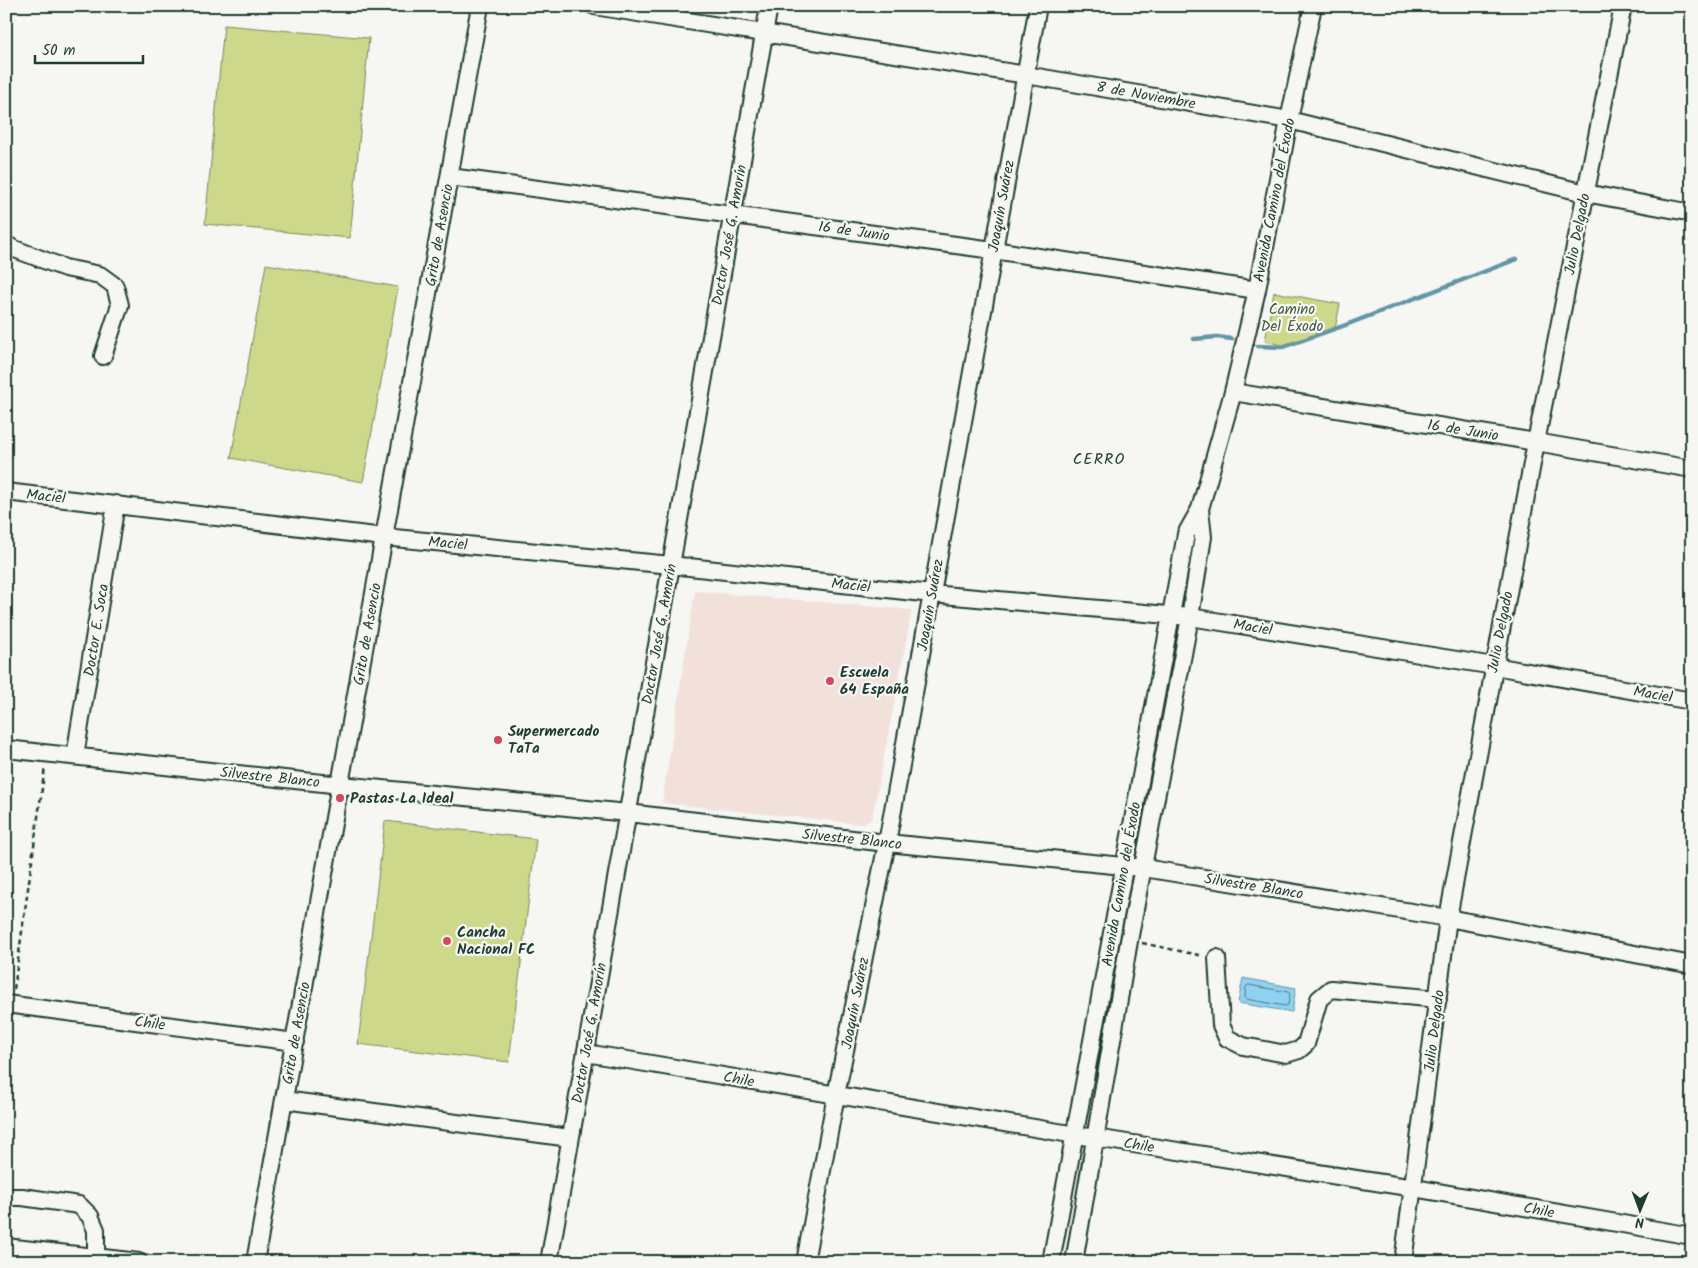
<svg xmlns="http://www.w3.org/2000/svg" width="1698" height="1268" viewBox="0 0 1698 1268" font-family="Kalam,sans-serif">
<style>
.built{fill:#f2e1db}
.green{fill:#cdd88b;stroke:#768a60}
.water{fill:#90d1f1;stroke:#6396a5}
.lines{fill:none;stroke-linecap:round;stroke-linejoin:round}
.shore{stroke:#4c7880;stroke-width:1}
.stream{stroke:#6396a5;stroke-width:4.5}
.minor-casing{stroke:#1f3d34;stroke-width:20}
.path{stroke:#1f3d34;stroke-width:2.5;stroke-dasharray:5 4;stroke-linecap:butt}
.minor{stroke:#f6f6f2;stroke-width:16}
.poi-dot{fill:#d1495b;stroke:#f6f6f2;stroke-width:2}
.labels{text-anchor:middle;stroke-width:4.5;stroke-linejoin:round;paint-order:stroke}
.street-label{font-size:15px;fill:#1f3d34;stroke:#f6f6f2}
.park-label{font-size:15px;fill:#425c45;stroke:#f6f6f2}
.poi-label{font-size:15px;font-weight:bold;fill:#1f3d34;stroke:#f6f6f2;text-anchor:start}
.neighbourhood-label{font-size:16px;letter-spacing:1px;fill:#1f3d34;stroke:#f6f6f2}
</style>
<rect width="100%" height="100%" fill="#f6f6f2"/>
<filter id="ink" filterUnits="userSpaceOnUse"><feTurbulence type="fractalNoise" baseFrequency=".02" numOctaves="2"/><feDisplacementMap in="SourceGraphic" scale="10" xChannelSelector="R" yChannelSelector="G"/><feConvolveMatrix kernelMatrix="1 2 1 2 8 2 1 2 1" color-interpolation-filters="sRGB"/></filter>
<g filter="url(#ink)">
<path class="built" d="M695,591L912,610L872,819L861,824L662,803Z"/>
<path class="green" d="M224,25L369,38L350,238L205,224Z
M266,264L398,287L363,482L231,458Z
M1274,292L1340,304L1335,329L1282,345L1265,341Z
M385,821L536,839L509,1062L358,1044Z"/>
<path class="water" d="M1243,978L1296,988L1292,1012L1238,1003Z"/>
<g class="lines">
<path class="shore" d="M1249,985L1288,992L1290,994L1288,1005L1285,1006L1246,999L1245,997L1246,987Z"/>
<path class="stream" d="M1194,339L1217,337L1232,339
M1257,346L1283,347L1343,326L1517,259"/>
<defs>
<path id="minor" d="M594,6L1026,75L1289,120L1585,193L1692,213
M450,177L993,250L1257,290
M6,244L12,248L65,268L100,275L115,286L120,305L103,356
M1233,392L1536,442L1692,469
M6,492L384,537L671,565L932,594L1190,617L1494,666L1692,701
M6,749L341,785L628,813L887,843L1144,868L1448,918L1692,965
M75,756L116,504
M1217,958L1221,1025L1227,1038L1243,1046L1286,1054L1299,1050L1306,1044L1319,999L1331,989L1438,999
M6,1004L295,1042
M586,1053L1076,1135L1414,1188L1692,1236
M284,1100L570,1138
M6,1197H22L79,1205L90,1216L96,1230V1257
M6,1247L139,1262
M255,1262L384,537L480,6
M549,1262L769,6
M805,1262L836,1095L887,843L1038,6
M1051,1262L1186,534L1200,509L1233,392L1257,290L1289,120L1313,6
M1074,1262L1129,941L1190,617L1203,537L1200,509
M1403,1262L1448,918L1536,442L1623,6"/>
</defs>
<use href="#minor" class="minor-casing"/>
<path class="path" d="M1142,943L1203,956
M14,989L45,767"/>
<use href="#minor" class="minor"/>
</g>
</g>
<g class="poi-dot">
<circle cx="830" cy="681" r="5"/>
<circle cx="498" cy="740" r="5"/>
<circle cx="340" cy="798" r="5"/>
<circle cx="447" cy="941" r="5"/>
</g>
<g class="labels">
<g class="street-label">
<text transform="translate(1146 95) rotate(10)" y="5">8 de Noviembre</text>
<text transform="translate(1274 200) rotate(-79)" y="5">Avenida Camino del Éxodo</text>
<text transform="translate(1001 206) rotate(-80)" y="5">Joaquín Suárez</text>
<text transform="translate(854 231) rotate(8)" y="5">16 de Junio</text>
<text transform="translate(1577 234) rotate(-79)" y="5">Julio Delgado</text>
<text transform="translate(439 235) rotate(-80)" y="5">Grito de Asencio</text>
<text transform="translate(729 235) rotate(-80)" y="5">Doctor José G. Amorín</text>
<text transform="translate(1463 430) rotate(9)" y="5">16 de Junio</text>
<text transform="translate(46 496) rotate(6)" y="5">Maciel</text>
<text transform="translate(448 543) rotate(5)" y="5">Maciel</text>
<text transform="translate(851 585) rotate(6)" y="5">Maciel</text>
<text transform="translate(930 605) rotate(-80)" y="5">Joaquín Suárez</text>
<text transform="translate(1253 627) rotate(9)" y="5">Maciel</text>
<text transform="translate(96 630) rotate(-81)" y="5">Doctor E. Soca</text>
<text transform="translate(1500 632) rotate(-79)" y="5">Julio Delgado</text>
<text transform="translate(367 634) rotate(-80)" y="5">Grito de Asencio</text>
<text transform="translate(659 634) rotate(-80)" y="5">Doctor José G. Amorín</text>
<text transform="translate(1653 694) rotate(10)" y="5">Maciel</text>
<text transform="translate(270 777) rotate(6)" y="5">Silvestre Blanco</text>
<text transform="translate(852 839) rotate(6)" y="5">Silvestre Blanco</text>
<text transform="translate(1121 884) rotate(-80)" y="5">Avenida Camino del Éxodo</text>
<text transform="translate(1254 886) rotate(9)" y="5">Silvestre Blanco</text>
<text transform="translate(855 1003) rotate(-79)" y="5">Joaquín Suárez</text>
<text transform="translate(150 1023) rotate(7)" y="5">Chile</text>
<text transform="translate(1434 1031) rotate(-83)" y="5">Julio Delgado</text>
<text transform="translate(296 1033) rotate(-80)" y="5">Grito de Asencio</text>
<text transform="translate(589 1033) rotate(-80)" y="5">Doctor José G. Amorín</text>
<text transform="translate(739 1079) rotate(10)" y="5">Chile</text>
<text transform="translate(1139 1145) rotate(9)" y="5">Chile</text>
<text transform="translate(1539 1210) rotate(10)" y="5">Chile</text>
</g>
<g class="park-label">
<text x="1292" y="314">Camino<tspan x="1292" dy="17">Del Éxodo</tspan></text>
</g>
<g class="poi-label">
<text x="840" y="677">Escuela<tspan x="840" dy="17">64 España</tspan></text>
<text x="508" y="736">Supermercado<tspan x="508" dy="17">TaTa</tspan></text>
<text x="350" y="803">Pastas La Ideal</text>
<text x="457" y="937">Cancha<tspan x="457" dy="17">Nacional FC</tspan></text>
</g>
<g class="neighbourhood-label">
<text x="1099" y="464">CERRO</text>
</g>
</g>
<rect width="1698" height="1268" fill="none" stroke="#f6f6f2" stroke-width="25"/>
<rect x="12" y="12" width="1673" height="1243" fill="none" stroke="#1f3d34" stroke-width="2" filter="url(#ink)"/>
<g transform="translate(1640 1210) rotate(181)" stroke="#f6f6f2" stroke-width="4" paint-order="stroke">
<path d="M0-4L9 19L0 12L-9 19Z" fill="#1f3d34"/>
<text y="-8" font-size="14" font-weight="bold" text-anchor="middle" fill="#1f3d34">N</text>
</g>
<path d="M35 55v8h108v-8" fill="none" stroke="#1f3d34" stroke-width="2.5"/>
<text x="42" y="55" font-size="15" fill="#1f3d34" stroke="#f6f6f2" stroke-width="4" paint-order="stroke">50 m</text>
</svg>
